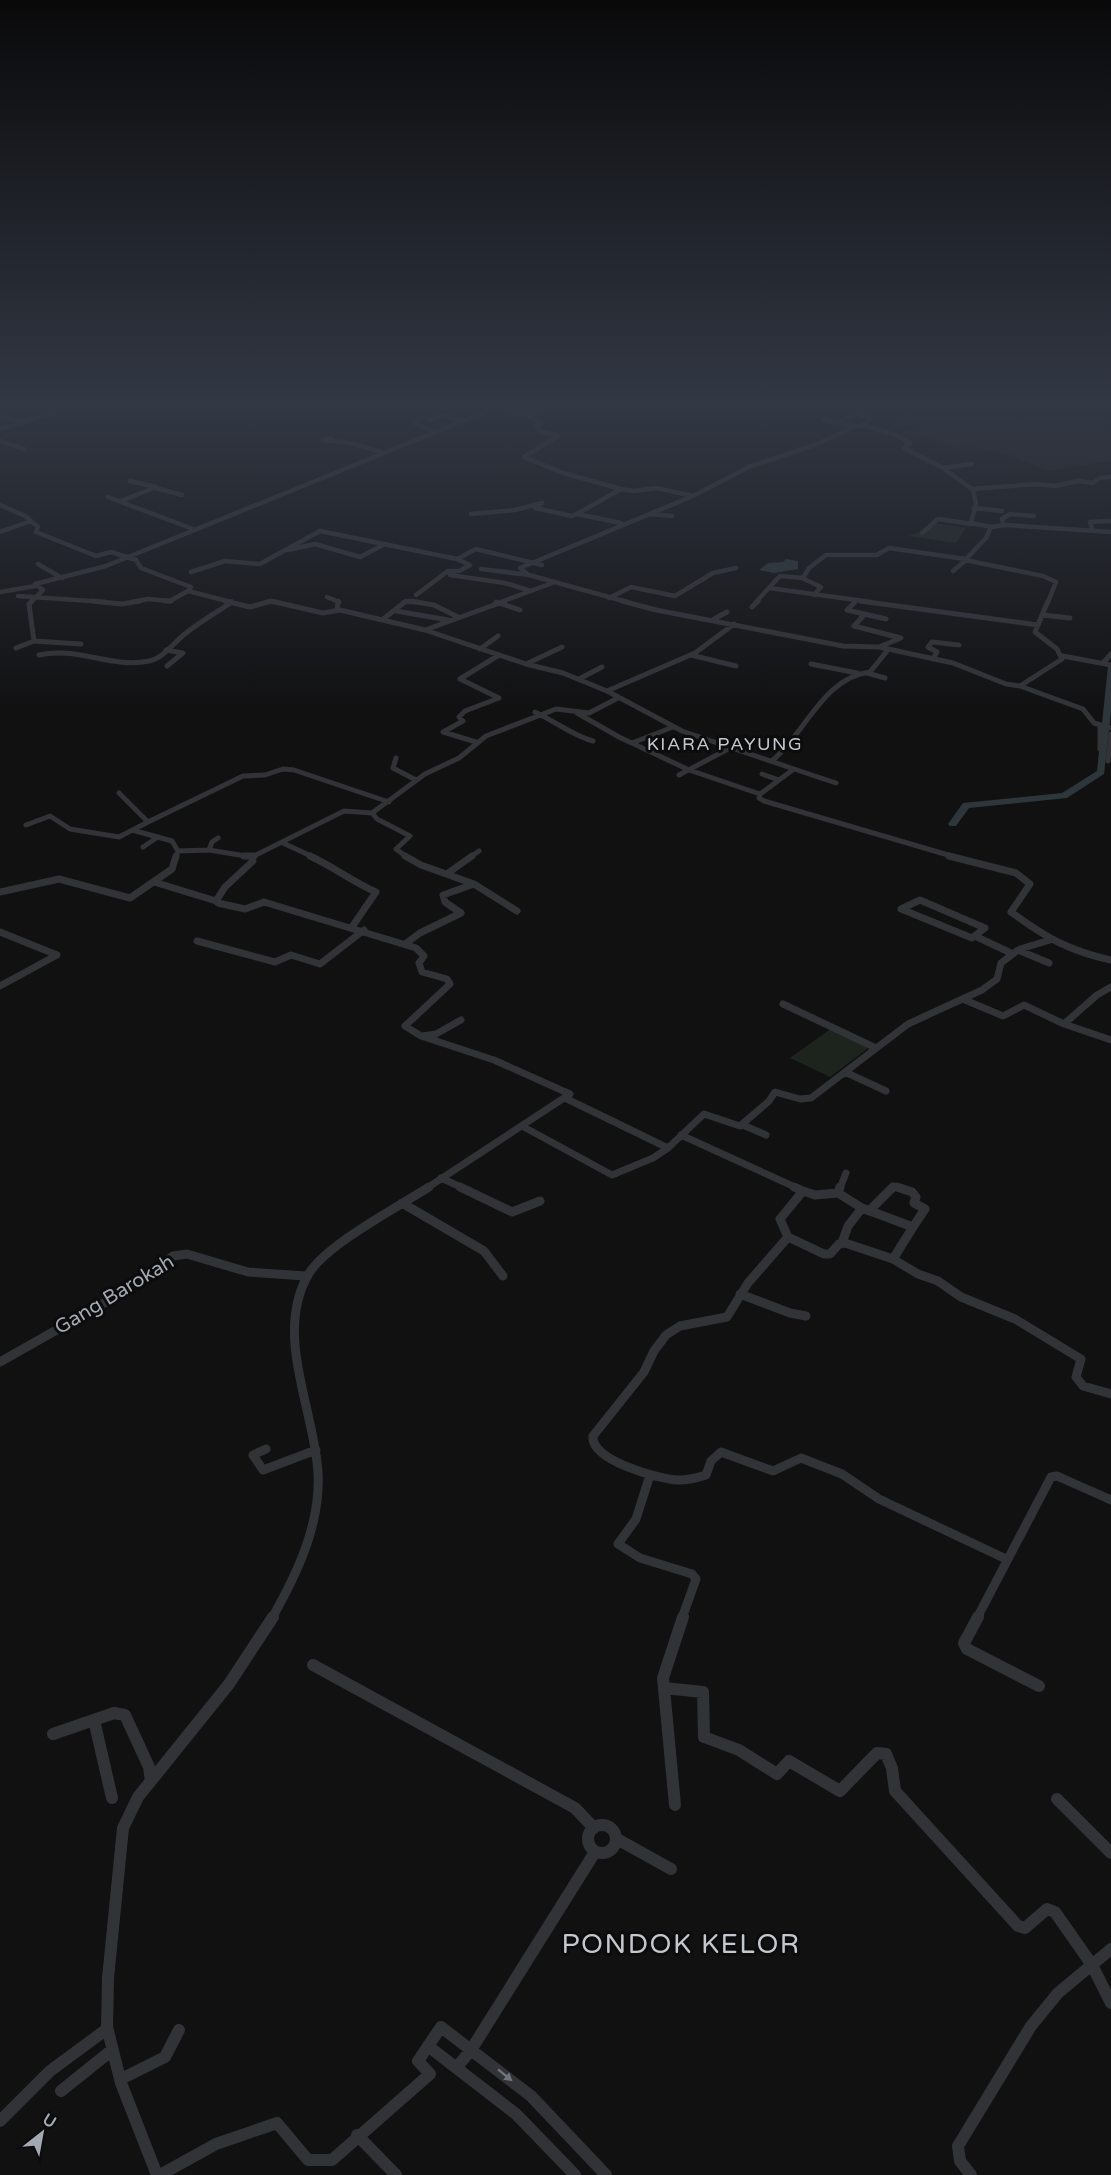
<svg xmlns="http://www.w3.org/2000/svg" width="1111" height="2175" viewBox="0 0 1111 2175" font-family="'Varela Round',sans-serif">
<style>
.built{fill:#1d1d1f}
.green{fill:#1d241e}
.water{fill:#2d363b}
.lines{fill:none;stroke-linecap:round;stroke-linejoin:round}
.river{fill:#2d363b;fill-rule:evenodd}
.minor-far4{stroke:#323337;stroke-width:4.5}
.minor-far3{stroke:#323337;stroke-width:5}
.minor-far2{stroke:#323337;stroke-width:7}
.minor-far1{stroke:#323337;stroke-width:9}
.minor{stroke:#323337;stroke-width:12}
.oneway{fill:#70737a}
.labels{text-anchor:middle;stroke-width:6;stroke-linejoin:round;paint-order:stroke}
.far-quarter-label{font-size:18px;letter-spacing:1.5px;fill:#c4c7ce;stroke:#0c0c0d}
.street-label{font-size:20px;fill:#a3a8b1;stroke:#0c0c0d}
.near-quarter-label{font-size:27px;letter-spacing:1.5px;fill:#c4c7ce;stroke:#0c0c0d}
</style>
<rect width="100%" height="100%" fill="#111112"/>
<path class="built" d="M923,405H1111V461L1048,471L1004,453L967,446L959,449L922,436L913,437L902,433L916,427L886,421L926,406Z"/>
<path class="green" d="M933,523L966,528L956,543L908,536L925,530Z
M832,1028L871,1046L830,1077L790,1058Z"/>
<path class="water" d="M786,559L798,561V569L774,573L759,570L768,563L783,562Z"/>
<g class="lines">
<path class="river" d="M1108,666H1111V713L1104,774L1067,798L969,808L956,826H950L948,824L963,803L1062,793L1097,771Z"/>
<path class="minor-far4" d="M121,405L129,407
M566,405L525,415L541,423L535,426L540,431L558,436L524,457L563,473L621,489L634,491L656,488L693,496
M870,405L857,413L871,419L865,423L866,426L896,435L910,443L904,448L943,468L973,490L976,503L971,523L991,527L986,538L965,560L1043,576L1056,582L1048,602
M873,405L883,406
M496,408L525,415
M0,417L22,421
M422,417L414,423L435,432
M823,419L855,426
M430,420L441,415L461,420
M841,421L857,413
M0,429L78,405
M331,438L324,440L351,443L381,452
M0,441L24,449
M943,468L972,464
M156,488L182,495
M621,489L577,514L621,523
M972,489L1036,484L1055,486L1078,481L1093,483L1100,478L1111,477
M108,497L193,529
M121,501L156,487L130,481
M0,505L25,516L38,527L36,532L96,556L111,552L136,560L141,568L191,587L188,591
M535,508L572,516L577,514
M974,508L1002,511
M471,514L515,510L542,503L535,508
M649,514L672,516
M1003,525L1002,519L1010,514L1034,516
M991,527L1006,525L1111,532
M1093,531L1090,522L1111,521
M0,532L31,521
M922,533L938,519L972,524
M288,550L315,544L360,557L383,545
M457,559L476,549L542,565
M38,564L62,578
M481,569L529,575
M953,571L966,560
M191,572L225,561L260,564L320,531L457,559L470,565L459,571H448L416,595
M450,575L505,583L531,591
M780,576L803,578L809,568L826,555H877L889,548L965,559
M802,578L821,587L814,595
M769,588L871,602
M0,592L35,586
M18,596L105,602
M327,597L339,602
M609,598L631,587L675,596L713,573L736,568
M31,602L43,590L35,584L106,566L502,405
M132,602L148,599L170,601L188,591L231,602
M267,602H275
M404,602H418
M501,602L555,582
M627,602L529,575L520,568L693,496L749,467L815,445L854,427L866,425
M756,602L778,578"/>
<path class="minor-far3" d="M92,601L122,604L140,601
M165,601H171
M225,601L250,607L271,601L323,613L340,610L425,630L526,664L563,673L607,691L682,731L794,769L760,794
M410,601L434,605L458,617
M622,601L656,610L843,646L879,647L953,663L1006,684L1020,686
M860,601L1038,625
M1048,601L1035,632L1057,649L1062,659L1020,686L1083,709L1094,723L1111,728
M496,602L520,610
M855,602L847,610L886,619
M752,607L758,601
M337,610L338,601
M396,611L448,620
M865,614L854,626L901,638L879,647
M1042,615L1070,618
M714,619L727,612
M382,620L406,601
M425,630L505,601
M34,641L81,644
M16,648L34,641L29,604L32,601
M480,649L498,636
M166,650L183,653L167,666
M39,655C76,646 112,669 149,661C164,658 174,642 186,633C200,622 217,612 232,602
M691,655L736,666
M1063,656L1111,665
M933,659L937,652L928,647L932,642L959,645
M1103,663L1111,654
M526,664L562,647
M811,664L857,673
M867,673L885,678
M579,679L602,667
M607,691L695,653L734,624
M535,712C554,721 574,736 593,741
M577,713L619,737L689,770L760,794L759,798L764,801L955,857
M1100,726V749
M476,742L443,732L463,721L459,717L465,711L499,698L460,679L499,655
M632,743L673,727
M396,758L393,768L416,780
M773,760C805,733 824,677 870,672L887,651
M1108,761L1111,734
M794,769L836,783
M762,774L779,780
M679,775L730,748
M372,813L425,774L459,758L486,736L556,709L589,713L618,698
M148,822L243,776L265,775L283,769L294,770L389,802
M26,825L50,816L70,829L119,837L148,822L119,793
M132,830L172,841L178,851L209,850L252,857L344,811L372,813L377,819L410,836L396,849L407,857
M283,843L313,857
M143,847L158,837
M209,850L212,842L218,838
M176,857L178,851
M470,857L479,851"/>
<path class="minor-far2" d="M244,856H254
M310,856C334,867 351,881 376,892L352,927
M405,856L421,865L474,884L517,911
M949,856L1016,873L1030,884L1011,912C1045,937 1069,951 1111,960
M252,857L253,861L225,887L216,901L218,903L245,909L264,902L416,948L424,956L419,963L422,972L447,979L450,984L405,1026L421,1036L494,1060L570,1094L427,1188
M448,873L472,856
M154,882L216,901
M0,892L59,879L130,898L172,869L176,856
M920,900L985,928L972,938L901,909Z
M0,932L57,955L0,986
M975,936L1013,954
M197,941L275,962L291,955L320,964L364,930
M405,944L420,933L461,913L445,902L443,895L474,884
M1020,949L1050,940
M1111,987L1097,995L1064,1024L1111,1040
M965,1000L1003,1016L1024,1005L1064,1024
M783,1004L876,1048
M422,1036L436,1034L461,1020
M845,1072L886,1091
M567,1099L668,1148L704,1114L740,1126L769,1101L775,1092L800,1099L811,1098L908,1024L982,990L997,979L1001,963L1018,950L1049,963
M743,1125L766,1135
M522,1126L612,1175L653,1158L668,1148
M681,1135L797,1188
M441,1178L463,1188
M840,1188L846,1173
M892,1188L894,1186L901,1188"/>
<path class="minor-far1" d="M460,1187L512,1212L540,1201
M794,1187L803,1191L780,1219L788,1237L824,1254H830L839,1244L845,1243L893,1259L918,1274L938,1281L961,1297L1015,1319L1081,1359L1076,1377L1083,1386L1111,1394
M897,1187L912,1192L916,1197L914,1203L925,1209L913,1227
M803,1191L815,1195L838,1193L862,1208L913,1227L893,1259
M838,1193L840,1187
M402,1203L484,1251L503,1276
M869,1211L893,1187
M788,1237L748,1283L727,1317L680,1326L666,1335L654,1351L644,1372L593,1436C590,1460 658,1479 678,1480C688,1480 697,1478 706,1475L711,1461L721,1452L773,1471L801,1458L842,1474L879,1499L1006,1559
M842,1243L848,1226L862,1208
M740,1294L790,1313L806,1316
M0,1362L120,1294L173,1256L187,1254L248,1272L305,1276
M266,1449L253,1455L263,1470L316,1450
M650,1475L636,1519L618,1544L640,1558L692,1574L696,1579L682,1618
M272,1618C297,1574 321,1524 318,1472C314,1409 274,1335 308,1275C325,1245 398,1207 429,1187
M977,1618L1051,1477L1057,1476L1111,1500"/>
<path class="minor" d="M978,1617L964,1643L967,1649L1039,1686
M313,1665L575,1808L593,1827
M664,1688L703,1692L704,1737L739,1750L777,1774L789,1761L840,1791L877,1753L886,1754L892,1768L895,1791L1018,1926L1025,1928L1047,1909L1055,1912L1092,1965L1111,2003
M94,1720L112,1798
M53,1734L114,1713L125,1715L149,1767L151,1781
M1057,1799L1111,1853
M675,1805L663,1678L683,1617
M588 1839a14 14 0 1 1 28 0a14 14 0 1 1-28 0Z
M617,1839L671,1869
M428,2046L516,2114L575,2175
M457,2067L471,2050L595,1852
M121,2079L165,2057L179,2030
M61,2091L112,2050
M0,2121L50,2071L107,2029
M357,2135L396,2175
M157,2175L121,2083L107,2027L108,1978L123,1828L138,1797L229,1684L273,1617
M160,2175L216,2144L277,2123L308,2160H332L430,2074L418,2061L441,2027L531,2096L606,2175
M971,2175L960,2161L958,2146L1031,2026L1058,1993L1111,1949"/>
</g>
<defs><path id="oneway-solid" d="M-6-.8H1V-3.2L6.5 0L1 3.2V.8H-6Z" transform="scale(1.5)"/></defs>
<use class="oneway" href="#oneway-solid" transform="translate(505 2075) rotate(39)"/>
<linearGradient id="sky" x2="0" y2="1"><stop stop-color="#09090a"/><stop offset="0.57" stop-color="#323844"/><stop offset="1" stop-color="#323844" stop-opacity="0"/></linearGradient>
<rect width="1111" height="709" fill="url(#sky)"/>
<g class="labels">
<g class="far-quarter-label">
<text x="725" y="750">KIARA PAYUNG</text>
</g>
<g class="street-label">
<text transform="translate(114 1294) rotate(-31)" y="7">Gang Barokah</text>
</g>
<g class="near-quarter-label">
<text x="681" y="1953">PONDOK KELOR</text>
</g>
</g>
<g transform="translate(42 2133) rotate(31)" stroke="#0c0c0d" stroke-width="4.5" paint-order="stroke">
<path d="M0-4.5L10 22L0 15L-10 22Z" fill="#a3a8b1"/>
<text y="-9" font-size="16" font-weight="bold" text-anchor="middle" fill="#a3a8b1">U</text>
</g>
</svg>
